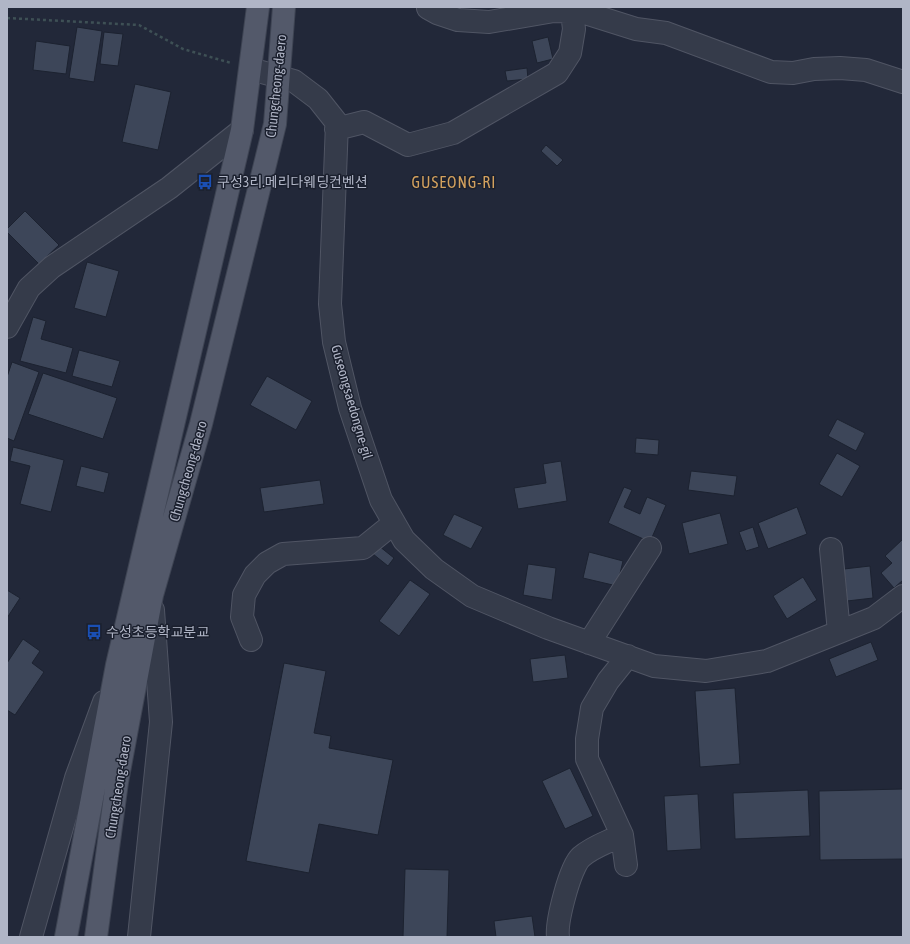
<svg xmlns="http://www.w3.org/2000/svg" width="910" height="944" viewBox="0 0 910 944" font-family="'Asap Condensed','Noto Sans KR',sans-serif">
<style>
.building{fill:#3d4659;stroke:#1c2230}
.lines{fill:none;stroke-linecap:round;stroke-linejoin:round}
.minor-casing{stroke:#505564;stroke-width:24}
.major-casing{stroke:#3e4453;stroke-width:24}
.path{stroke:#3e5055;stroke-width:2.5;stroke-dasharray:3 3;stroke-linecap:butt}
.minor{stroke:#353b4a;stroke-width:22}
.major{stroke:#53596a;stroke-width:22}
.labels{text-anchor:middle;stroke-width:3;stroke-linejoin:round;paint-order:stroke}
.street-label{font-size:14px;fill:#b0b5c6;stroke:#1b202e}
.poi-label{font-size:14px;fill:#b0b5c6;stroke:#1b202e;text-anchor:start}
.quarter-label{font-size:16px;letter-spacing:1px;fill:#d3a15e;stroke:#1b202e}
</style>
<rect width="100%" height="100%" fill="#222839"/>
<path class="building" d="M77,27L102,31L94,82L69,78Z
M104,32L123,34L118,66L100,64Z
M548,37L553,59L537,63L532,41Z
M36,41L70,46L66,74L33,70Z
M527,68L528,79L507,81L505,71Z
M135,84L171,92L158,150L122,142Z
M546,145L563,160L557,166L541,151Z
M25,211L59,245L39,264L7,232V229Z
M87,262L119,271L106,317L74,308Z
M33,317L46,321L41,339L73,348L66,373L20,361Z
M79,350L120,361L112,387L72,376Z
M12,362L39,372L14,441L7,438V377Z
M43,373L117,398L103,439L28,414Z
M267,376L312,401L296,430L250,405Z
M837,419L865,433L856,451L828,436Z
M636,438L659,440L658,455L635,453Z
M13,447L64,460L51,512L20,504L30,466L10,461Z
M837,453L860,466L842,497L819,484Z
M561,461L567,501L518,509L514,488L546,483L543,464Z
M81,466L109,473L104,493L76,486Z
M691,471L737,476L734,496L688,490Z
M320,480L324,504L264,512L260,488Z
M624,487L632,490L624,507L640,514L647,497L666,505L650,542L608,523Z
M797,507L807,534L768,549L758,523Z
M720,513L728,544L689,554L682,523Z
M454,514L483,527L471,549L443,535Z
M753,527L759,547L746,551L739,532Z
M903,539V580L894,588L881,573L892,563L885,556Z
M379,546L394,558L388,566L373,554Z
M589,552L623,561L617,586L583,578Z
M528,564L556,568L552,600L523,595Z
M870,566L873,598L847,601L844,569Z
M803,577L817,600L787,619L773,596Z
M410,580L430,594L399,636L379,621Z
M7,590L20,598L7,618Z
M23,639L40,651L32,663L44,672L15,715L7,710V663Z
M871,642L878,660L836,677L829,659Z
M565,655L568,678L533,682L530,659Z
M284,663L326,671L314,733L331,736L329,748L393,760L378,835L319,824L309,873L246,861Z
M735,688L740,764L700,767L695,691Z
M570,768L593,816L565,829L542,781Z
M903,789V859L820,860L819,791Z
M808,790L810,836L735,839L733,793Z
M698,794L701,849L667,851L664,796Z
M405,869L449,870L447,937H403Z
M532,916L535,937H496L494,921Z"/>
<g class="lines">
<defs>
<path id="minor" d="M428,8L437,13L458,20L489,22L554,11L582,12L636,29L666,33L771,72L793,73L814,69L840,68L866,70L903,82
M251,69L294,81L318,99L337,123L330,304L334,342L350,408L381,500L404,540L434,569L472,596L548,628L654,666L706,671L767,661L874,618L903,596
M336,129L364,122L408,145L453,133L557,73L570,53L574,29L572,12
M7,327L29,288L52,267L169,188L242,130
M831,549L839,632
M251,640L242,617L244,595L255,575L267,563L283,554L363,548L394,523
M589,643L650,548
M622,835L626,865
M31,937L76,778L104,702
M139,937L161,722L153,610
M558,937C556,922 570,867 581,857C592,847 608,842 622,835L587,759V739L592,708L608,681L628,656"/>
<path id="major" d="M66,937L117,665L242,130L258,7
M96,937L117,782L152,595L201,424L275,124L284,7"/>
</defs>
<use href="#minor" class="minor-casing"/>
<use href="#major" class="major-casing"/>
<path class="path" d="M7,18L139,25L183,49L231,63"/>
<use href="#minor" class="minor"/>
<use href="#major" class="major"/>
</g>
<defs>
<symbol id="bus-bare" viewBox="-9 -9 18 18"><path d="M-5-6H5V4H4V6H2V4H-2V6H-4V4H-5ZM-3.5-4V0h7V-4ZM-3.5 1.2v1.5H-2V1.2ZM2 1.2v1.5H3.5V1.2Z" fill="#1a4fb4" stroke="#1b202e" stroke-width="2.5" paint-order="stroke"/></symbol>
</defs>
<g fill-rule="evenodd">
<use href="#bus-bare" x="194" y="171" width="22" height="22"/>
<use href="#bus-bare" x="83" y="621" width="22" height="22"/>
</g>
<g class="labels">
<g class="street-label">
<text transform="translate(276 86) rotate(-84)" y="5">Chungcheong-daero</text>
<text transform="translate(352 402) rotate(74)" y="5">Guseongsaedongne-gil</text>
<text transform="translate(188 471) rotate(-74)" y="5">Chungcheong-daero</text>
<text transform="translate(118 787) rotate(-81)" y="5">Chungcheong-daero</text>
</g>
<g class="poi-label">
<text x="217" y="187">구성3리.메리다웨딩컨벤션</text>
<text x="106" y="637">수성초등학교분교</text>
</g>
<g class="quarter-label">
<text x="454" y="188">GUSEONG-RI</text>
</g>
</g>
<rect width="910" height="944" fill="none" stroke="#b0b5c6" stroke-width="16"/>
</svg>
